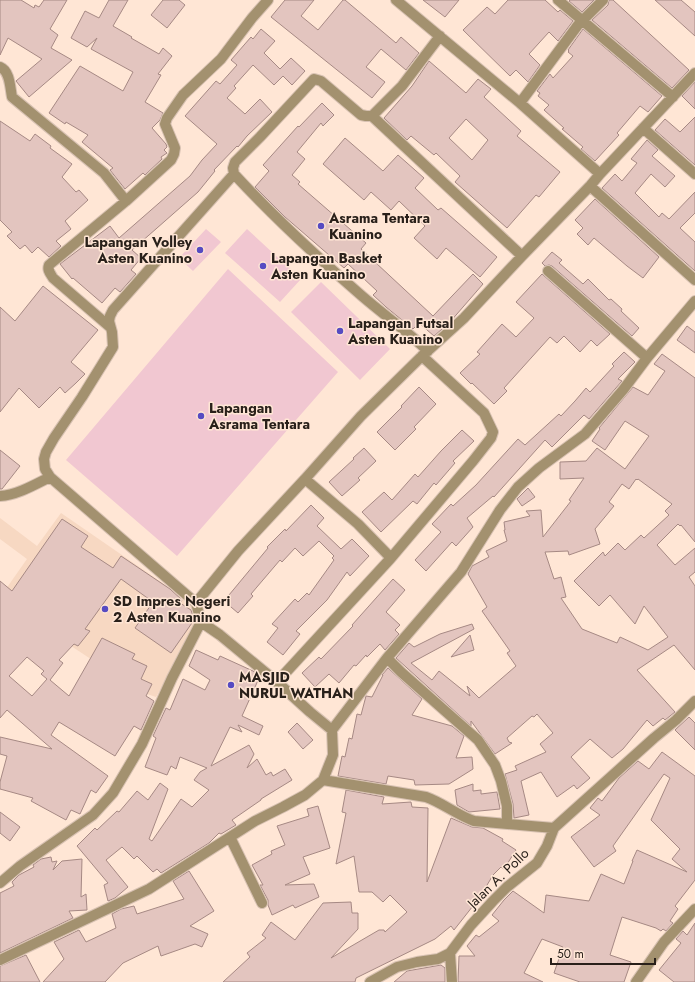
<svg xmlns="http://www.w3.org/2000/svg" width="695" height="982" viewBox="0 0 695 982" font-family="Jost,sans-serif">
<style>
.built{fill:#f7d8c2}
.green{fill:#f1c7d1}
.building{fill:#e3c5bf;stroke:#a68984;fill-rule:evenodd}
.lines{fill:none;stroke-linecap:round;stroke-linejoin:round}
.minor-casing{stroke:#d8c2b3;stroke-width:12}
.minor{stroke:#a3916f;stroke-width:10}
.poi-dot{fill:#564bc2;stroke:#ffe6d5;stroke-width:1.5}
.labels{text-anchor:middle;stroke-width:3;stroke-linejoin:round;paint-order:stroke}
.poi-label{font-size:14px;font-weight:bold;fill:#29201a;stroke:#ffe6d5;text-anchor:start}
.street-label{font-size:14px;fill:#29201a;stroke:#ffe6d5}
</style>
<rect width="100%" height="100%" fill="#ffe6d5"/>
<path class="built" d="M61,513L193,604L198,614L195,628L156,697L141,692L65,642L1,596L27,559L0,539V518L37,546Z"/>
<path class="green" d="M206,229L221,242L193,271L179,258Z
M247,229L301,279L280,302L225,253Z
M228,269L338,372L177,556L66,460Z
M321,282L390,349L360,380L291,312Z"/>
<path class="building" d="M0,0H21L34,8L35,5L39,7L44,0H67L50,29L58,35L51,48L72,60L29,97L16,81L42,59L8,38L0,55Z
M109,0H128L113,26L132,37L131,38L159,54L163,48L172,56L158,74L161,75L145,102L163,113L160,120L152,128L166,144L167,147L164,150L167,153L161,157L162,159L145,175L143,173L125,189L110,170L113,168L82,142L88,135L66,122L65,124L49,113L80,66L123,91L133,72L91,49L97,38L87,47L71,38L85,11L99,18Z
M163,0H179L185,5L167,28L151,15Z
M285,0H314L301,16L318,30L343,0H345L396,43L401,37L419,53L406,70L381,49L366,67L385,82L372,98L271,17Z
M423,0H459L445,17Z
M508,0H545L558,12L560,10L573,21L558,41L549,32L529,54L540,65L528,82L516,70L510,76L463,30L487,7L495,14Z
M570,0H594L582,12L569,1Z
M609,0H613L689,70L672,88L592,20L608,5Z
M655,0H681L695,12V36Z
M261,29L275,41L264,53L280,69L291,58L305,71L292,85L283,76L274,85L253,65L234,86L236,88L227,98L245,114L260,99L272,112L247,136L238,147L237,146L214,170L215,171L198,192L132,250L141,258L131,270L136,274L120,292L115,288L102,303L73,278L72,279L60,264L110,226L119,238L190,176L202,160L217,144L185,116L216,81L220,84L237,65L231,60L251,37L253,39Z
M583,29L662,96L648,112L640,106L617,133L619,135L595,161L581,149L583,147L562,129L564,128L544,110L549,105L538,96L540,93L537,91L550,74L553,78L573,56L568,52L569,51L568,50Z
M429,61L466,93L478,79L491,89L484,97L521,131L517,136L560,172L539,197L536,195L507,228L455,182L460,176L436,153L434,155L411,136L407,140L384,118L412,86ZM466,119L488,140L472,160L449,138Z
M695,82V109L682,96Z
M322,103L334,115L323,126L321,123L297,152L305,159L292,175L300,182L298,184L366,243L361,249L433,316L473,274L483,284L450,322L434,336L419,323L413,329L386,307L373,295L377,291L348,264L344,268L285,217L255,187L269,171L263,165L298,126L299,127Z
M695,117V165L655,130L665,119L680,132Z
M0,121L30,141L35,134L51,146L50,148L72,164L62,177L76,192L79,190L88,200L65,221L71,229L56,241L61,246L49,257L38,247L32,253L25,245L20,249L7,236L12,232L0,220Z
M345,138L383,171L398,155L424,178L415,188L438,210L441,208L497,257L480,277L446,248L437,259L414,238L425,226L399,201L391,210L371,192L364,200L323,164Z
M647,140L658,150L652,156L675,176L665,187L651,174L635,193L659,217L662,213L669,219L695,192V213L680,228L695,242V271L602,188L615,174L622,181L637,163L631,159Z
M595,199L659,257L643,278L627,266L594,238L588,245L577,234L583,228L575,220Z
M552,252L562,260L559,263L583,284L588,279L609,300L611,299L622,309L621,311L639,328L632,336L552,266L549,265L545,266L542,263Z
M542,274L610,334L597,346L591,340L580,352L564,336L557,343L550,337L504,388L507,391L494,404L472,383L471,384L460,373L480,354L477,352L502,324L516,337L534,318L516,302Z
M43,286L98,330L71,362L85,374L76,383L65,393L60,387L39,408L19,388L0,412V307L15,321Z
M687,326L695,332V353L677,340Z
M624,352L635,362L618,379L622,381L589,419L584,415L552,447L545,440L494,497L493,496L467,518L473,527L456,546L452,542L426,571L415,560L441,532L432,524L451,504L453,506L476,485L518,439L525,445L559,414L561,416L575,401L586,388L590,392L614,366L612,364Z
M662,354L695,378V542L681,525L680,526L678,524L657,545L675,565L695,548V572L689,577L695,586V670L674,645L637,670L675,712L665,720L663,718L653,726L647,720L623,749L612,758L590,739L571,757L590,778L577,789L574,785L557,797L541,772L521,781L529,815L514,818L513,804L505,774L517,770L515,766L546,752L540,744L553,733L537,714L534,717L532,716L507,738L509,742L512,743L495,754L471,721V726L396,658L409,643L414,647L440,634L472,624L474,629L411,663L432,680L439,671L470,696L467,686L479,698L516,666L507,653L510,651L482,611L487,607L468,574L472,566L489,557L486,551L507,541L504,530H505L504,522L530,516L526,511L541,510L543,537L571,501L569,500L584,478L560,479V462L586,461L597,448L625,469L649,436L625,421L605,450L592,441L600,429L599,428L633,387L648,395L665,371L654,364ZM636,479L637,480L638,479L672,504L665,511L669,515L644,538L641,535L625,550L618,543L605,556L603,552L574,581L599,606L610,595L635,624L644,606L668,637L648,650L620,637L617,643L582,629L561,598L566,597L561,577L554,579L545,552L568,551L569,555L600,544L595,529L614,506L609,502L622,484L629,489Z
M419,387L436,404L414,427L416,429L395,450L377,432L402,407L401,406Z
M462,430L474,441L453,461L455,463L436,485L434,483L417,504L413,501L381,532L362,512L384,492L392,500L415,474L418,477L441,451Z
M364,448L376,461L358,478L360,480L342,496L329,482L354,459L353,458Z
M0,450L20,466L2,489H0Z
M528,488L535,497L522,506L517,499Z
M311,505L324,518L317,526L341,549L352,539L369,556L350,576L347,572L327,600L296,631L300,634L283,655L267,642L278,628L272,624L295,599L298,602L307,593L309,595L334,560L332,558L334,556L319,541L303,556L295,548L282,562L280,560L251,594L253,596L238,613L224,601L268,548L267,547L285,529L286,531Z
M62,519L88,536L81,547L113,568L121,556L170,589L182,600L180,603L191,610L194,620L171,653L135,628L153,602L121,579L85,629L90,631L78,646L74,644L59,660L63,663L50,680L69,696L102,638L135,654L132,659L147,666L141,679L152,684L146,696L154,701L141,730L134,726L115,756L59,722L51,735L108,776L96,793L91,790L80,814L71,810L66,820L31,801L33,798L0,789V782L7,756L0,754V737L52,749L7,710L0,718V581L12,591ZM27,657L44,671L41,674L47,679L32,696L9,676Z
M393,579L405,590L386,612L400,625L395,630L399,634L385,650L380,644L367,657L366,655L356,666L354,665L339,683L329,674L315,687L302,673L319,657L321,659L353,626L352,625Z
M470,635L474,650L451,657Z
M196,650L218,660L220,656L253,671L260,676L242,716L263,726L259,735L238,725L242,732L230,727L211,766L249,745L254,754L247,768L257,759L266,775L271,772L273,776L285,769L292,780L261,799V800L232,820L236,825L221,834L219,833L209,843L161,873L157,869L153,872L137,856L134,859L122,847L106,860L128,887L115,898L108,901L104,885L108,883L77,846L95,828L97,830L117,811L119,812L137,791L148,800L160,783L168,789L149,839L152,841L181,799L192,807L209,790L194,780L200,772L207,768L180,757L176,769L171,766L167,775L145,767L156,738L153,736L166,708L170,710L183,679L205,690L210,680L189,666Z
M388,668L422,699L412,715L452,726L464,736L456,758L472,757L473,769L449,784L415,785L414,780L388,776L386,784L338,776L342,756L345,757L349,738L352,739L357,714L361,715L366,696L372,697L383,675H382Z
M689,717L695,723V750L675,730Z
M297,723L313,740L303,749L288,732Z
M662,752L695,776V880L675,906L678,909L670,921L673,923L666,931L663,929L661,931L656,928L622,917L610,955L631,962L624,982H580L554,973L563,947L542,939L524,973L543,982H458L459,956H475L467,946L476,935L479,937L499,921L492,915L504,900L513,891L544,913L546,895L589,901L601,874L624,884L633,861H632L637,850L687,872L672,859L680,849L651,820L670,778L664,774L613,846L616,851L594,867L571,837L600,815L590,808L598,798L602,801L619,778L638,761L649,769Z
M473,784V791L481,790V794L497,792L500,809L469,812L457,805L455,790Z
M346,790L384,797L382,804L411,802L412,807L428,808L427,882L451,818L472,827L483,828L503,839L502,841L516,850L504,869L501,867L493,875L480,897L454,930L451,926L435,939L356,978L355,982H223L250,957L247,953L266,938L262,935L271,922L295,940L323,903L351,902L352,913H358V929L331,958L379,930H384L385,932L407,912L390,895L383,902L372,892H359L354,856L336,864L346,813L342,812Z
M318,806L330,848L303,857L310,874L285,885L314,884L319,897L295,908L293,905L272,915L268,905V900L260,885H263L252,865L272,854L271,851L285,845L277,826L309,816L307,809Z
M0,812L20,827L10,841L0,833Z
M51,857L52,862L57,861L53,870L62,861L82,859L81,897L86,894L87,910L69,911L73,918L0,953V893L14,886L12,882L19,875L34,867L33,865L41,859Z
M189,871L214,911L190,926L208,934L202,947L195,944L161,956L158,946L123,963L105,982H43L64,959L54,942L79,930L86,942L116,928L112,914L121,909L134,906L137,914L184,899L173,881Z
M695,923V982H674L659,970L681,943L676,939L683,931L687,935Z
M26,955L40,982H0V966Z
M441,965L445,968V982H394L407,971Z"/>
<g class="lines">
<defs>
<path id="minor" d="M396,0L520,103L578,25L603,0
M558,0L673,97
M0,67C10,71 10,87 12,97L104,173L126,201L171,160L174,154L175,148L165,124L167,118L183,95L221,59L252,18L268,0
M520,103L600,174
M372,116L522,256
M643,128L695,174
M234,174L233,168L235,162L260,137L314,79L321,81L361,115L366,116H372L402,86L440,36
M590,186L695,280
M548,271L647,358
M110,327L53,278C50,273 47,270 49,265L126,201
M428,351C407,331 384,315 362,296C318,258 274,217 234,174L113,310L110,316L109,321L112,332L113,347L82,397L54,438L46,452L44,459L45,469L50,477L196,603L238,551L305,479L361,416L422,356L464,318L522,256L590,186L600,174L695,73
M0,496C17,495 34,485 50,477
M391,558L473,461L491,438L493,432L484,413L422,356
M196,603L201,622L220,635L277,682L310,712L332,730
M387,658L401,672L478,740L495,765L501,781L507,806V823
M277,682L391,558L358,524L305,479
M323,780L426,797C443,803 457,815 474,821L554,828
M230,837L262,903
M0,883L20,866L93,815L113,793L142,744L172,678L201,622
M450,953L452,982
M0,960L149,889L255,821L283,807L305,795L323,780L333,755L332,730L387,658L461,572L500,510L518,487L539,468L585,434L623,390L647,358L695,301
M370,982L397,967L417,962L438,959L450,953L471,925L493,901L507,887L537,863L547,846L554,828L654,738L676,720L695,701
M636,982L664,942L695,909"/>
</defs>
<use href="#minor" class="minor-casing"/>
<use href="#minor" class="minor"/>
</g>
<g class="poi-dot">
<circle cx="321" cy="226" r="4"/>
<circle cx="200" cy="250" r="4"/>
<circle cx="263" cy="266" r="4"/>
<circle cx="340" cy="331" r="4"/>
<circle cx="201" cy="416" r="4"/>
<circle cx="105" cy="609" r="4"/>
<circle cx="231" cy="685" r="4"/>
</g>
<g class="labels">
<g class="poi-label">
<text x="329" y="223">Asrama Tentara<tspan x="329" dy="16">Kuanino</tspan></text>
<text x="192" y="247" text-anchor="end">Lapangan Volley<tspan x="192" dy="16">Asten Kuanino</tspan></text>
<text x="271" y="263">Lapangan Basket<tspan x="271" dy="16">Asten Kuanino</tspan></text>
<text x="348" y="328">Lapangan Futsal<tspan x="348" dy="16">Asten Kuanino</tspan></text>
<text x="209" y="413">Lapangan<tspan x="209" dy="16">Asrama Tentara</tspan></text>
<text x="113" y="606">SD Impres Negeri<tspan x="113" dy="16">2 Asten Kuanino</tspan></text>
<text x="239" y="682">MASJID<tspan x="239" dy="16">NURUL WATHAN</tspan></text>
</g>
<g class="street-label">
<text transform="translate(498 878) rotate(-44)" y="5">Jalan A. Pollo</text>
</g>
</g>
<path d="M551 958v6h104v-6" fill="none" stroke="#29201a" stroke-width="2"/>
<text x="557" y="958" font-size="12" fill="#29201a" stroke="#ffe6d5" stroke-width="3" paint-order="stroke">50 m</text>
</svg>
